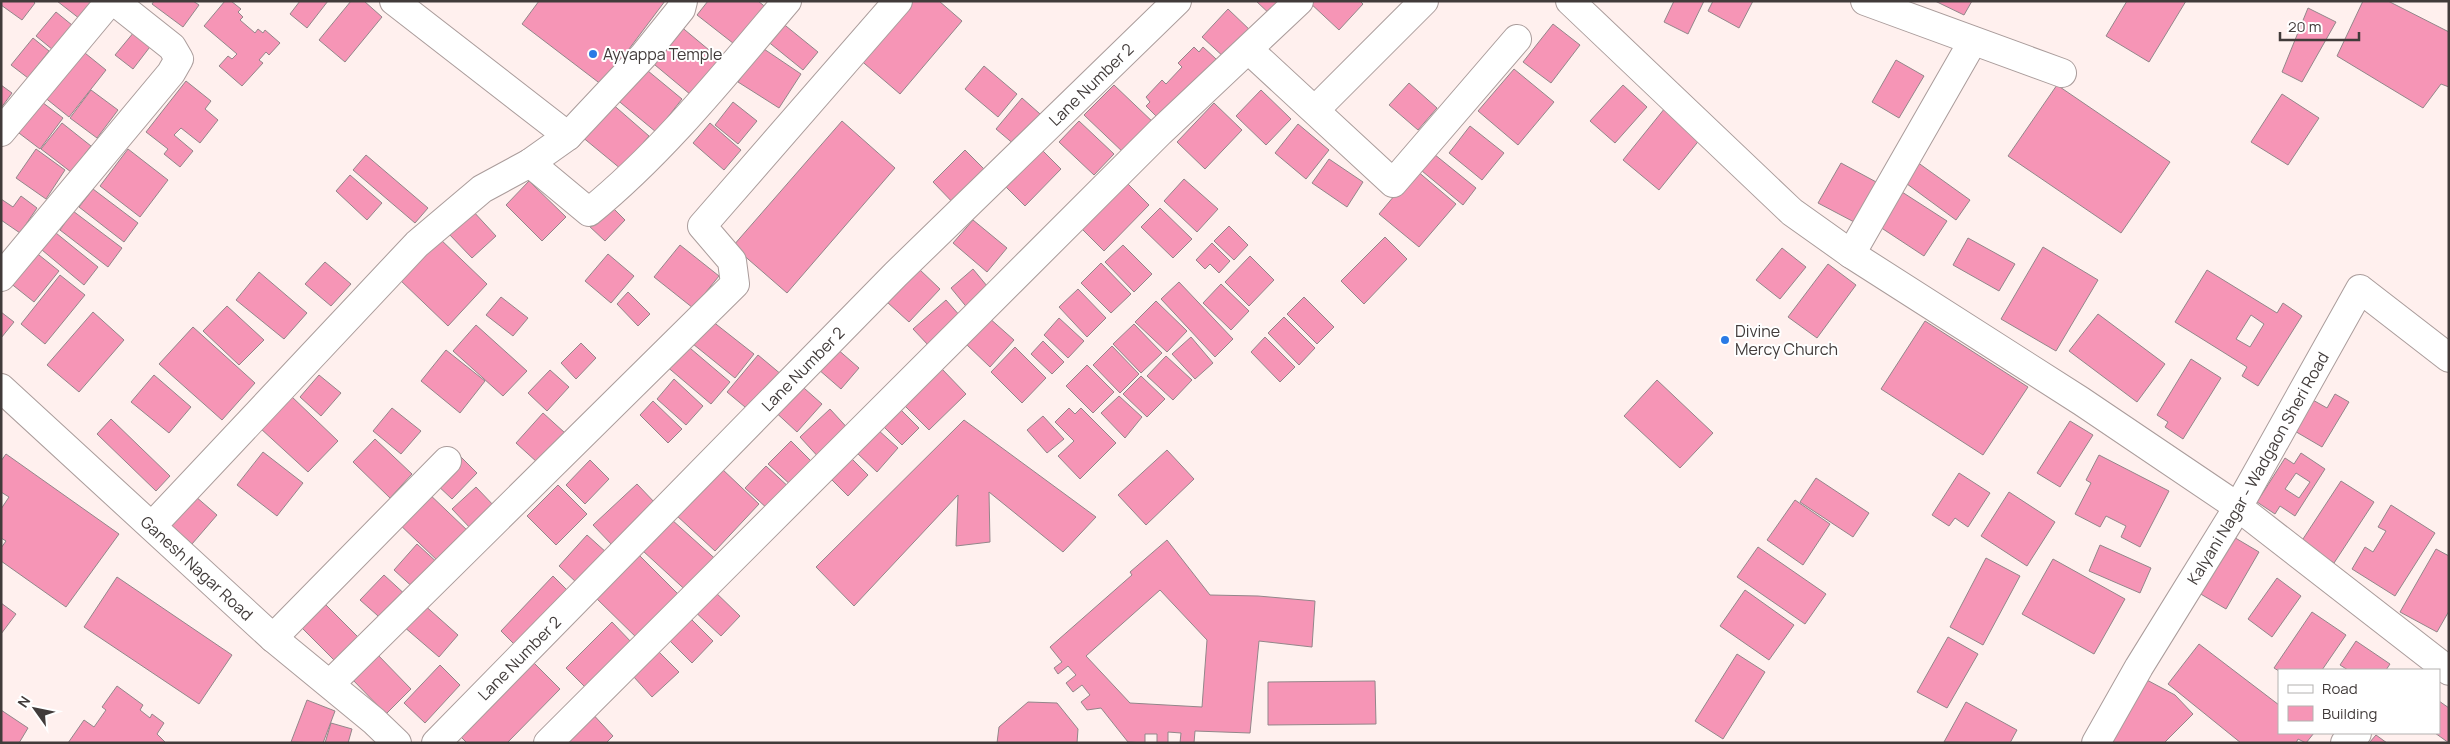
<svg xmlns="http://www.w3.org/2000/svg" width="2450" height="744" viewBox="0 0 2450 744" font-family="Manrope,sans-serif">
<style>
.building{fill:#f695b6;stroke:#93868a;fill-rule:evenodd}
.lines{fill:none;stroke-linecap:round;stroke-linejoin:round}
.minor-casing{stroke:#aa9c9b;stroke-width:30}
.minor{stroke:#fff;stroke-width:28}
.poi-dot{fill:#2a7ae5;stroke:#fff;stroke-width:2}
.labels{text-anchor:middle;stroke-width:4;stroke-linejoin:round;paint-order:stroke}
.poi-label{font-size:16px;fill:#413b3a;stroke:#fff;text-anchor:start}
.street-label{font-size:16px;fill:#413b3a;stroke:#fff}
</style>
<rect width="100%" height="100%" fill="#fff0ee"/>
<path class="building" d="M1,1H33L35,3L22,20L1,5Z
M57,1H94L80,19Z
M154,1H193L199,5L183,27L152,4Z
M225,1H231L241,9L238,12L243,17L240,20L255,33L258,29L263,33L265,30L280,43L269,55L266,52L259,60L263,63L242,86L219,66L228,56L232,59L237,54L204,26Z
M300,1H328L307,28L290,14Z
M351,1H364L382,17L345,62L319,40Z
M539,1H665L602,85L522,24Z
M708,1H758L768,9L738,47L697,15Z
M907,1H939L962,21L900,94L858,58Z
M1256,1H1289L1274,18Z
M1308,1H1360L1363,4L1339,30Z
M1674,1H1704L1688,34L1664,22Z
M1713,1H1753L1739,28L1708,11Z
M1935,1H1972L1964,15Z
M2127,1H2186L2149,62L2106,36Z
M2363,1H2388L2449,32V87L2441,84L2423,108L2337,56Z
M2308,8L2336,22L2302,82L2282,72Z
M1228,9L1252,32L1226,59L1202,37Z
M56,12L72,25L53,50L36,36Z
M781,22L818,52L803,70L766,40Z
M1553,24L1580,45L1551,83L1523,62Z
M679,25L721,60L691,95L649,60Z
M139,26L156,39L133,69L115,55Z
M33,38L49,51L28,78L11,65Z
M75,45L106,70L69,117L38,92Z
M761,47L801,74L779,108L738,82Z
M1194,47L1199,52L1203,47L1216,59L1211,65L1215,68L1158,118L1146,106L1150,102L1146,97L1162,80L1166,84L1182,67L1178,63Z
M1896,60L1924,76L1899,118L1872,102Z
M642,66L682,99L656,132L615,98Z
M984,66L1017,94L998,117L965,89Z
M1514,69L1554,102L1518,145L1478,111Z
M186,81L211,101L205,109L218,120L200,143L181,128L174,135L193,151L180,167L164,154L168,149L146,132Z
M1409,83L1437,108L1418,130L1389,105Z
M1,85L12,93L1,108Z
M1114,85L1156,125L1126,155L1084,115Z
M1623,85L1647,107L1615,143L1590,121Z
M2057,85L2170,162L2121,233L2008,156Z
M91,90L118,110L97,138L70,118Z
M1261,90L1291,119L1266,145L1236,116Z
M2282,94L2319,118L2288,165L2251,142Z
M34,96L63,118L40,149L11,127Z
M1022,98L1048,121L1022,151L996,129Z
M610,102L649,136L621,169L581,136Z
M733,102L757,121L738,144L715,125Z
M1214,103L1242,130L1205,169L1177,142Z
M1665,108L1701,138L1659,190L1623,160Z
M842,121L895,168L787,293L733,246Z
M1079,121L1114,154L1094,175L1059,142Z
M62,123L91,146L71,172L41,149Z
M710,123L741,150L724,170L693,143Z
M1298,124L1329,150L1306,179L1275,153Z
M1470,126L1504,153L1482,180L1449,153Z
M1038,146L1061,169L1025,206L1002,183Z
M36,149L65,170L46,199L16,178Z
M128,149L168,180L140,217L100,186Z
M965,150L991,176L959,209L933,182Z
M1429,150L1476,188L1463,205L1416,166Z
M366,155L428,208L415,223L353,170Z
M1329,159L1363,182L1347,207L1312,183Z
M1917,162L1970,200L1956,220L1903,181Z
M1841,163L1878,183L1856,223L1818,203Z
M1416,170L1456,204L1419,247L1379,214Z
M350,175L382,203L367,220L336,191Z
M1123,179L1149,205L1104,251L1078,225Z
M1184,179L1218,209L1197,232L1164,201Z
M529,181L566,217L542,241L506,205Z
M93,189L138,223L124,242L79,207Z
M1902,192L1947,221L1924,256L1880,227Z
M21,196L37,208L20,233L1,220V199L13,207Z
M609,204L625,220L605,241L588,225Z
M1160,208L1192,239L1173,258L1141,227Z
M472,210L496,236L472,258L448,233Z
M73,211L122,248L108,267L60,230Z
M973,220L1007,248L987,272L953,243Z
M1229,226L1248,245L1234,260L1214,241Z
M56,233L98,267L84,285L42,250Z
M438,237L487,284L448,326L399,279Z
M1385,237L1407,259L1364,304L1341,281Z
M1968,238L2015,264L1999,291L1953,265Z
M1212,243L1230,261L1219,273L1210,264L1205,269L1196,260Z
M680,245L719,276L693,308L654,277Z
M1123,245L1152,274L1134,292L1105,262Z
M29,247L59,271L34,302L4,278Z
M2043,247L2098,280L2056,351L2001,319Z
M1782,248L1806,267L1780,299L1756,280Z
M608,254L634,276L611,303L585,281Z
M1250,256L1274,280L1249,306L1225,282Z
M325,262L351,284L331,306L305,284Z
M1101,263L1131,294L1111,313L1081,283Z
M1828,264L1856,285L1817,338L1788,317Z
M919,269L940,289L909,322L887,302Z
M973,269L992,292L969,310L951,288Z
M2207,270L2277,313L2283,303L2302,316L2258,386L2242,376L2247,367L2175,322ZM2251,315L2264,324L2250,347L2236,339Z
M259,272L307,313L284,339L236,300Z
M60,275L85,295L45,344L21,324Z
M1179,282L1233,339L1215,357L1161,299Z
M1221,284L1249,311L1231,330L1203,303Z
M1078,289L1106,318L1087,337L1059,307Z
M628,292L650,314L638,326L617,304Z
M501,297L528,318L513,336L486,315Z
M1304,297L1334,327L1317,344L1287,314Z
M946,300L961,317L929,346L913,329Z
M1156,301L1187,331L1167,352L1135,322Z
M227,306L264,340L239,365L203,331Z
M1,312L14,322L1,338Z
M93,312L124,340L79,392L47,365Z
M2098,314L2165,364L2137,402L2069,351Z
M988,317L1014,340L990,367L965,343Z
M1284,317L1315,348L1299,365L1268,333Z
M1059,318L1084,341L1068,358L1044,335Z
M712,321L754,354L735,378L693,344Z
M1925,321L2028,387L1983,455L1881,389Z
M1134,324L1162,353L1141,373L1113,344Z
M476,325L527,371L503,396L453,351Z
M193,327L255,383L222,420L159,364Z
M1191,337L1213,363L1195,379L1172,354Z
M1265,337L1295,367L1280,382L1251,352Z
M1043,341L1064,362L1052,374L1031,354Z
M581,343L596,358L576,379L561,363Z
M684,343L730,382L711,404L665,365Z
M1112,346L1139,374L1120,393L1093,365Z
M1015,347L1046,378L1022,403L991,372Z
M836,348L859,368L841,389L818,369Z
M446,350L485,381L460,413L421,381Z
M758,355L782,375L751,412L727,392Z
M1166,356L1192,380L1173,400L1147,376Z
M2191,359L2221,378L2183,439L2165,427L2168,422L2157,415Z
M1087,365L1114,392L1093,413L1066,386Z
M941,368L966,394L929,430L904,405Z
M550,370L569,387L547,411L528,393Z
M154,375L191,407L169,433L131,402Z
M319,375L341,393L321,416L300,397Z
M1141,376L1165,399L1147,417L1123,394Z
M674,379L703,406L686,425L657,399Z
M1657,380L1713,433L1680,468L1624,416Z
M796,381L822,404L797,432L771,408Z
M2335,394L2349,402L2322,447L2293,430L2311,399L2327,408Z
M290,395L338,441L308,472L260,428Z
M1119,396L1142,417L1125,438L1101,413Z
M653,401L682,429L668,443L640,415Z
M898,407L919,428L902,445L881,424Z
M392,408L421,431L401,454L373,431Z
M1069,408L1075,414L1081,408L1116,443L1080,479L1058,456L1074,441L1055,422Z
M830,409L852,433L822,461L800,437Z
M543,413L565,433L538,463L516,443Z
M1043,416L1064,439L1047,453L1027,430Z
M111,419L170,476L156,491L97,434Z
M964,420L1096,517L1063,552L989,492L990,542L956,546L958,495L854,606L816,567Z
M2070,421L2093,435L2060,487L2037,473Z
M877,429L898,448L877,472L856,452Z
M375,439L412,474L390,498L353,462Z
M791,441L815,465L794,488L768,464Z
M1167,450L1194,479L1146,525L1118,495Z
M263,452L303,483L277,516L237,485Z
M2301,453L2325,469L2295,516L2280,506L2275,514L2257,502L2285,458L2294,464ZM2296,473L2310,482L2299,498L2285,489Z
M6,454L119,534L66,607L1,561V548L6,541L1,538V509L9,497L1,492V461Z
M2099,455L2169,491L2140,547L2121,537L2126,526L2106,516L2100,527L2075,514L2091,483L2086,480Z
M460,456L477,473L452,499L435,483Z
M851,458L868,475L848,496L831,479Z
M590,460L609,479L585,504L566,485Z
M766,466L791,489L770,511L745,488Z
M721,468L759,504L715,551L676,515Z
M1959,473L1990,493L1968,527L1955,518L1949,526L1932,515Z
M1816,478L1869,513L1853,537L1800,502Z
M2341,481L2374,502L2334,563L2301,542Z
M637,484L657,505L613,546L593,525Z
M558,485L587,514L556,545L527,516Z
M476,487L496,508L472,530L452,509Z
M425,490L469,532L440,563L396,521Z
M2009,492L2055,522L2027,566L1981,536Z
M195,496L217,515L192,544L169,524Z
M1795,500L1830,524L1803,565L1767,540Z
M2391,505L2435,533L2395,596L2352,569L2365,547L2373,552L2386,531L2378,527Z
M671,519L721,564L692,596L643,551Z
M587,535L607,553L578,584L559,566Z
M2232,536L2259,552L2226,609L2199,593Z
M1167,540L1210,595L1258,596L1315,601L1312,647L1259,641L1250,733L1195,731L1194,743H1180L1181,733L1168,732V743H1157V734H1145V743L1128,742L1101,708L1087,710L1081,702L1090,695L1082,685L1073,692L1066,683L1076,675L1068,666L1058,674L1054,668L1062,662L1050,647L1132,575L1130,572ZM1160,590L1207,640L1202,707L1130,703L1086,656Z
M417,544L440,565L417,591L394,570Z
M2100,545L2151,568L2140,593L2089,571Z
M1758,547L1826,594L1805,624L1737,577Z
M2436,549L2449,556V611L2437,632L2400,612Z
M638,554L683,599L641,642L596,598Z
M1986,558L2020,576L1983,645L1950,627Z
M2053,559L2125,599L2094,654L2022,614Z
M384,575L409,598L386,623L360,600Z
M553,576L572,595L520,650L501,631Z
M117,577L232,655L199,704L84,627Z
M2277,578L2301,596L2272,637L2248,619Z
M711,588L740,616L721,636L691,608Z
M1745,590L1794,625L1769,660L1720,626Z
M320,599L364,643L340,666L297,623Z
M1,603L16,614L1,634Z
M422,603L458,635L439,657L403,626Z
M2312,612L2346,635L2322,670L2279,671L2274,668Z
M690,618L713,641L692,663L669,640Z
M612,622L633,644L587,689L566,668Z
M1948,637L1978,654L1947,708L1917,692Z
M2356,641L2390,664L2386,670H2348L2340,665Z
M2199,644L2279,705V733H2314L2306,743L2298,739L2296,743H2241L2168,684Z
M375,652L411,689L386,714L350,677Z
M659,652L679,672L652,697L633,676Z
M1737,654L1765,672L1723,739L1695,721Z
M531,660L560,689L507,743H467L458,734Z
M440,665L460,685L425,723L404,703Z
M2145,679L2175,695L2193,714L2164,743H2108Z
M1375,681L1376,724L1268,725V682Z
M117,686L143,705L140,710L150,718L152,714L164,723L157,734L166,743H68L84,720L94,727L106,710L102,707Z
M307,700L335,711L323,743L291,742Z
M2439,701L2449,708V743L2435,733H2439Z
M1028,702L1057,703L1078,729L1077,743H997L999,727Z
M1966,702L2017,730L2010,743L1944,742Z
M1,710L28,728L19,743H1Z
M589,710L613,736L606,743H555Z
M331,723L352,729L348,743H325Z
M2376,735L2387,743H2369Z"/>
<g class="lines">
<defs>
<g id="minor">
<path d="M394,1L568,136"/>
<path d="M1570,1L1792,212L1851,254L2081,401L2238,507L2449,671"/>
<path d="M1865,1L2062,73"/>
<path d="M1249,50L1393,183L1517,39"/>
<path d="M1315,110L1424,1"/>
<path d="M1,132L110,1"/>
<path d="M530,163L589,212C663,152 725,74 787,1"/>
<path d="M1851,254L1973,41"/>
<path d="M1,277L171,73L179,59L172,47L114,1"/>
<path id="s1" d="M1,388L273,638L374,721L397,743"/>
<path d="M152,526L417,244L482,189L530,163L568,136L644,55L681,9L683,1"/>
<path d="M273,638L447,461"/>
<path d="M330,684L735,284L732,261L702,226L898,1"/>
<path id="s2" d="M436,743L896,274L1177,1"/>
<path d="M548,743L1160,132L1299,1"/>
<path id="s3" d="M2096,743L2139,667L2238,507L2360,289L2449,358"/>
<path d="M2345,743L2357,733"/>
</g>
</defs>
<use href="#minor" class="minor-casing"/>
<use href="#minor" class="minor"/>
</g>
<g class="poi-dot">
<circle cx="593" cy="54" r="5"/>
<circle cx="1725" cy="340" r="5"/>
</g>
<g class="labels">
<g class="poi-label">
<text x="603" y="60">Ayyappa Temple</text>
<text x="1735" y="337">Divine<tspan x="1735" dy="18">Mercy Church</tspan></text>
</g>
<g class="street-label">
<text dy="6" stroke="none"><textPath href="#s2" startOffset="929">Lane Number 2</textPath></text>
<text dy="6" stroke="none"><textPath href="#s2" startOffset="524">Lane Number 2</textPath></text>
<text dy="6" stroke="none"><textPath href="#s3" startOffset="319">Kalyani Nagar - Wadgaon Sheri Road</textPath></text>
<text dy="6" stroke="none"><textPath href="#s1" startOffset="266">Ganesh Nagar Road</textPath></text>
<text dy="6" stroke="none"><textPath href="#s2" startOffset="119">Lane Number 2</textPath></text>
</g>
</g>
<rect width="2450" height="744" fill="none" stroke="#413b3a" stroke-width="5"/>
<rect x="2278" y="669" width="162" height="65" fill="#ffffff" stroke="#b3b1b0"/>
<rect x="2288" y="685" width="25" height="8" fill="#ffffff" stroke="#b3b1b0"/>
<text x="2322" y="694" font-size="15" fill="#413b3a">Road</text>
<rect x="2288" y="706" width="25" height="15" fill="#f695b6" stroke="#b3b1b0"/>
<text x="2322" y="719" font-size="15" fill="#413b3a">Building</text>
<g transform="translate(35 709) rotate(303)" stroke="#ffffff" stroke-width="4" paint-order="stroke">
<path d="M0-4L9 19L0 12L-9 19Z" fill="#413b3a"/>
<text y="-8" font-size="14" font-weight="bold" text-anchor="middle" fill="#413b3a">N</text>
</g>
<path d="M2280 32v8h79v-8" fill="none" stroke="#413b3a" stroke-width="2.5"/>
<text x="2288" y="32" font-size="15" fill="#413b3a" stroke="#ffffff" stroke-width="4" paint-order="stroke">20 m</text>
</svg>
